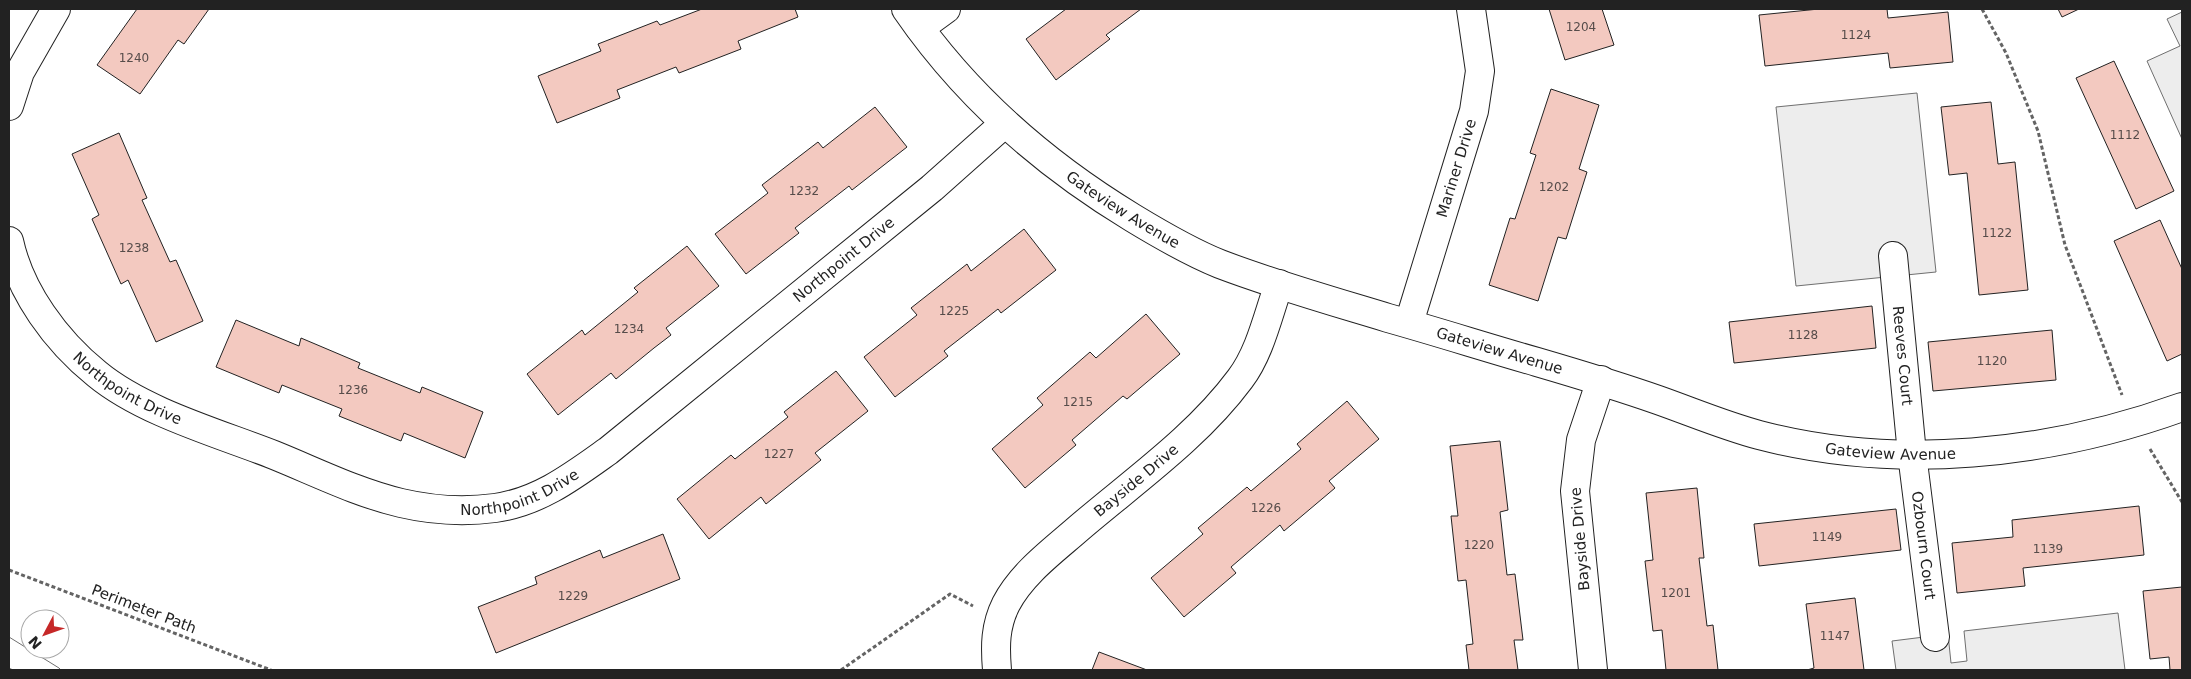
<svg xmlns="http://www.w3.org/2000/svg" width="2191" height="679" viewBox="0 0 2191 679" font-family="'DejaVu Sans',sans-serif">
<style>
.parking{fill:#ededed;stroke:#6f6f6f}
.pier{fill:#fff;stroke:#6f6f6f}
.building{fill:#f3c9c0;stroke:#222}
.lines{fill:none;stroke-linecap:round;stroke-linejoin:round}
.minor-casing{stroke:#222;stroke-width:30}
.path{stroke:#646464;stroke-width:3;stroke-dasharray:4 2.5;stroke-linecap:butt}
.minor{stroke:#fff;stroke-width:28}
.labels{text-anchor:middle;stroke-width:4;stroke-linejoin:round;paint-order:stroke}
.number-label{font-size:12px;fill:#564c4a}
.street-label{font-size:15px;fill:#222;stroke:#fff}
</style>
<rect width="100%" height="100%" fill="#fff"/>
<path class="parking" d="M2182,12V139L2147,61L2180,46L2167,19Z
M1917,93L1936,272L1796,286L1776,107Z
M2118,613L2125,670H1896L1892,641L1948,634L1951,663L1967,661L1964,631Z"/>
<path class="pier" d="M9,637L59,668L61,670H13L9,668Z"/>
<path class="building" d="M137,9H209L184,44L178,40L140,94L97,65Z
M702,9H795L798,17L738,41L741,49L679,73L676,67L617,90L620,98L557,123L538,76L601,51L598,44L657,21L660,25Z
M1066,9H1141L1106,35L1110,39L1056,80L1026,39Z
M1549,9H1602L1614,45L1565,60Z
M1819,9H1887L1888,18L1948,12L1953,62L1890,68L1888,53L1765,66L1759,15Z
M2058,9H2079L2062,17Z
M2114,61L2174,191L2136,209L2076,78Z
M1551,89L1599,105L1579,169L1587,172L1566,239L1558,237L1538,301L1489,285L1510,218L1515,219L1536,155L1530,153Z
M1991,102L1998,164L2015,162L2028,290L1979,295L1967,173L1949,175L1941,107Z
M875,107L907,147L852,190L849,186L795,228L799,233L746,274L715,234L768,193L762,185L818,142L823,148Z
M119,133L147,198L142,200L170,262L176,260L203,321L156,342L128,280L121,284L92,219L99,215L72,154Z
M2160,220L2182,269V354L2167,361L2114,241Z
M1024,229L1056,270L1001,313L998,309L944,351L948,356L895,397L864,357L917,315L911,308L967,264L971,271Z
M687,246L719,286L666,328L671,335L654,348L616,379L611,373L558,415L527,374L582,330L585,335L638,292L634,288Z
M1872,306L1876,348L1734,363L1729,322Z
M1146,314L1180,354L1127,399L1123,396L1072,440L1076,445L1025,488L992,449L1043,405L1037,398L1090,352L1096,358Z
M236,320L299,346L301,338L360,363L358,368L420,393L422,387L483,412L465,458L404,433L401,441L339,416L342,409L282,385L279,393L216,367Z
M2052,330L2056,380L1933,391L1928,342Z
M836,371L868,411L815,453L821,460L766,504L761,497L709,539L677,499L731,455L735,459L788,417L784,412Z
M1347,401L1379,439L1329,481L1335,488L1284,531L1280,525L1231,567L1236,573L1184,617L1151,578L1203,534L1198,528L1247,487L1251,491L1301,449L1297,444Z
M1500,441L1508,510L1500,512L1507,575L1515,574L1523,640H1514L1518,670H1469L1466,645L1473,644L1466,580L1458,581L1451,516H1458L1450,446Z
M1697,488L1704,558H1699L1707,626L1713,625L1718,670H1666L1662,630L1653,631L1645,561L1653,560L1646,493Z
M2139,506L2144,555L2023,568L2025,586L1957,593L1952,543L2013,537L2012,520Z
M1896,509L1901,550L1759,566L1754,524Z
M663,534L680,579L496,653L478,607L537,584L535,577L600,550L603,558Z
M2182,587V670H2170L2169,657L2150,659L2143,591Z
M1855,598L1864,670H1807L1814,668L1806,604Z
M1099,652L1147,670H1092Z"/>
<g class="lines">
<defs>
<g id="minor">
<path id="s1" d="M906,9C965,95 1044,164 1133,218C1161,235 1190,252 1220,264C1275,285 1332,301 1388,318C1438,332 1488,348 1537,362C1578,374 1618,386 1658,400C1692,412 1725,426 1759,435C1897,471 2049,455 2182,407"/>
<path d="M920,28L946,9"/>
<path d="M9,106L20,72L56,9"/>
<path id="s2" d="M9,241C20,292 56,341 97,374C143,412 218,433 274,455C316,472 358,493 401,503C431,510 465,512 495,508C539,502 573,476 608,451L932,188L1005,123"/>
<path id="s3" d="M1893,256L1912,454L1935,637"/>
<path id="s4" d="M1409,323L1474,111L1480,71L1471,9"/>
<path id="s5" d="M997,670C995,646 995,626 1006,604C1022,573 1054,550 1079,528C1134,481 1197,437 1240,379C1260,353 1268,315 1279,284"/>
<path d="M1593,670L1575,491L1581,440L1601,380"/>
</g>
</defs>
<use href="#minor" class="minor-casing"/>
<path class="path" d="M1982,9L2006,53L2038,131L2065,245L2122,395
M2150,449L2182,502
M9,570L271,670
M841,670L950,594L973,606"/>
<use href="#minor" class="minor"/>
</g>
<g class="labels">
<g class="number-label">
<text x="1581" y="31">1204</text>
<text x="1856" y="39">1124</text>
<text x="134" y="62">1240</text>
<text x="2125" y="139">1112</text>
<text x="1554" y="191">1202</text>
<text x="804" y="195">1232</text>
<text x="1997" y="237">1122</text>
<text x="134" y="252">1238</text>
<text x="954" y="315">1225</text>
<text x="629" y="333">1234</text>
<text x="1803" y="339">1128</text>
<text x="1992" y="365">1120</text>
<text x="353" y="394">1236</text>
<text x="1078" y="406">1215</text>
<text x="779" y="458">1227</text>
<text x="1266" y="512">1226</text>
<text x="1827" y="541">1149</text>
<text x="1479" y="549">1220</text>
<text x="2048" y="553">1139</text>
<text x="1676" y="597">1201</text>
<text x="573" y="600">1229</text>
<text x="1835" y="640">1147</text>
</g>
<g class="street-label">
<text dy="5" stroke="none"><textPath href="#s4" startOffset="162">Mariner Drive</textPath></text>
<text dy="5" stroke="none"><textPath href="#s1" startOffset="298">Gateview Avenue</textPath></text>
<text dy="5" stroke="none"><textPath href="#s2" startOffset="1020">Northpoint Drive</textPath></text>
<text dy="5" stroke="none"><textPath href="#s1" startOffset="702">Gateview Avenue</textPath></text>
<text dy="5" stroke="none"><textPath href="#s3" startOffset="100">Reeves Court</textPath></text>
<text dy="5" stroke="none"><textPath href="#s2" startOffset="196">Northpoint Drive</textPath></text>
<text dy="5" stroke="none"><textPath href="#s1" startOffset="1108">Gateview Avenue</textPath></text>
<text dy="5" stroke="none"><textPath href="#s5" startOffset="248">Bayside Drive</textPath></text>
<text dy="5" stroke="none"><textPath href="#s2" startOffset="616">Northpoint Drive</textPath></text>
<text transform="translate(1580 539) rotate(-95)" y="5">Bayside Drive</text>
<text dy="5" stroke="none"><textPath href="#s3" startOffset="291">Ozbourn Court</textPath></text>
<text transform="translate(144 609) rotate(21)" y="5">Perimeter Path</text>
</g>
</g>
<rect width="2191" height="679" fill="none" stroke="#222222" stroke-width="20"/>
<g transform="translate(45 634) rotate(229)"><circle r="24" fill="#ffffff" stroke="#a7a7a7"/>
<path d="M0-4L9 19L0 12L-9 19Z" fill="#c62828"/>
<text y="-8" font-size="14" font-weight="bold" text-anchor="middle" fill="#222222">N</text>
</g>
</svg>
